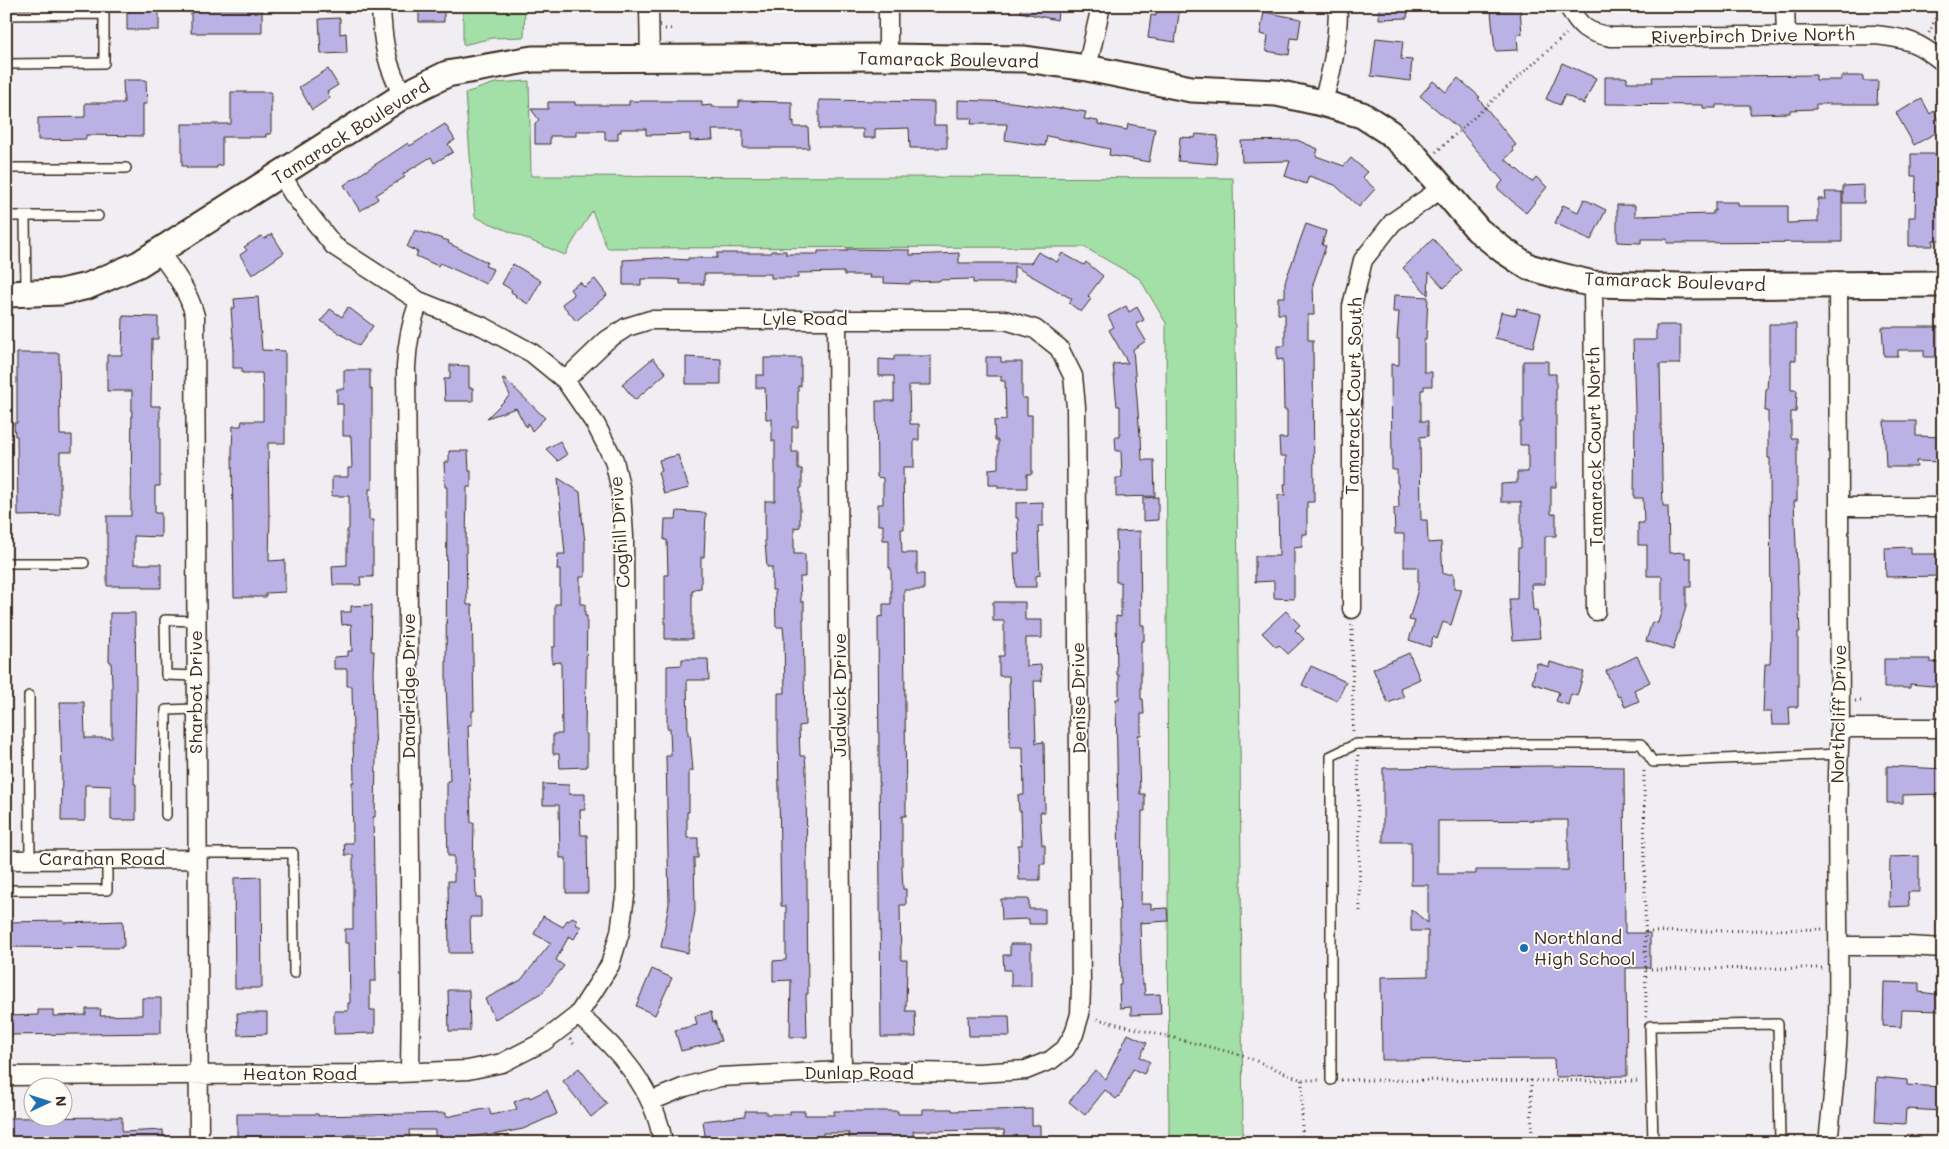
<svg xmlns="http://www.w3.org/2000/svg" width="1949" height="1149" viewBox="0 0 1949 1149" font-family="Mali,sans-serif">
<style>
.green{fill:#a3e0a7;stroke:#6f8562}
.building{fill:#bab2e4;stroke:#3b2a1e;fill-rule:evenodd}
.lines{fill:none;stroke-linecap:round;stroke-linejoin:round}
.lane-casing{stroke:#3b2a1e;stroke-width:12}
.street-casing{stroke:#3b2a1e;stroke-width:21}
.secondary-casing{stroke:#3b2a1e;stroke-width:29}
.path{stroke:#3b2a1e;stroke-width:3;stroke-dasharray:1 4;stroke-linecap:butt}
.lane{stroke:#fdfcf7;stroke-width:9}
.street{stroke:#fdfcf7;stroke-width:18}
.secondary{stroke:#fdfcf7;stroke-width:25}
.poi-dot{fill:#1f6fb2;stroke:#fdfcf7;stroke-width:2}
.labels{text-anchor:middle;stroke-width:4;stroke-linejoin:round;paint-order:stroke}
.street-label{font-size:18px;fill:#3b2a1e;stroke:#fdfcf7}
.poi-label{font-size:18px;fill:#3b2a1e;stroke:#fdfcf7;text-anchor:start}
</style>
<rect width="100%" height="100%" fill="#f0edf3"/>
<filter id="ink" filterUnits="userSpaceOnUse"><feTurbulence type="fractalNoise" baseFrequency=".02" numOctaves="2"/><feDisplacementMap in="SourceGraphic" scale="10" xChannelSelector="R" yChannelSelector="G"/><feConvolveMatrix kernelMatrix="1 2 1 2 8 2 1 2 1" color-interpolation-filters="sRGB"/></filter>
<g filter="url(#ink)">
<path class="green" d="M463,6H525L524,37L492,38L463,45Z
M529,81L531,176L1233,178L1240,741L1243,1143H1169L1166,323L1140,279L1084,247L607,248L592,211L565,255L475,217L465,93L495,83Z"/>
<path class="building" d="M127,6H159V30H127Z
M419,6H444V22H419Z
M1021,6H1059L1057,20L1020,12Z
M1157,6L1180,7L1175,42L1148,38L1151,15L1156,16Z
M1379,6H1409L1407,18L1379,19Z
M191,9L262,10V33H191Z
M1520,9L1522,34H1517L1518,50L1495,51L1491,12Z
M1264,12L1301,19L1298,39L1291,38L1289,55L1266,51L1268,36L1260,34Z
M340,18V34L346,33L347,53L321,54L319,19Z
M1376,38L1403,41L1401,59L1412,60L1410,81L1371,76Z
M1562,63L1596,78L1584,104L1565,95L1560,105L1546,99Z
M328,69L338,85L327,92L330,98L312,110L299,87Z
M1816,75V80H1841V76H1863V81H1878L1877,104H1816V109L1790,110V113L1750,114V105H1716V108H1703V105L1605,104V77H1624L1627,78V82H1653L1652,77Z
M1458,78L1480,97L1478,98L1516,145L1512,148L1514,151L1505,159L1532,182L1536,177L1547,187L1526,213L1497,188L1503,181L1457,127L1420,96L1433,81L1446,92Z
M123,80H146L147,104H143V136L86,135V139L38,140V118L85,117V103H124Z
M231,92H271V134H266V137H222V165L217,166V168H187V166H182V124H231Z
M1922,99L1930,114L1934,111L1943,129L1914,145L1896,113Z
M819,100L934,102V125H947V148H910L909,128L875,129V138H863V129H819Z
M958,100L1011,102L1060,109L1061,108L1086,112L1084,119L1098,121V124L1127,130L1128,124L1155,129L1149,162L1109,155L1110,149L1047,136L1045,146L1005,140L1007,124H971L972,118H958Z
M629,101H702V106L712,105V107H739V101L792,102V122L794,121V127H808L809,148H743V130H712L713,140L690,141V134L646,135V129H621V132H618V140H605V131H576V136H550V144H535V123L539,120L531,109H548V102H575V105H629Z
M445,124L455,140L448,144L453,152L434,163L431,157L403,174L405,177L376,195L378,199L360,211L344,185L408,143L410,146Z
M1196,134L1218,136L1216,164L1178,161L1180,137L1195,138Z
M1297,140L1318,149L1316,156L1344,166L1351,158L1367,172L1362,177L1375,189L1359,207L1335,185L1309,176L1306,184L1285,176L1290,161L1242,162L1241,141Z
M1911,154H1943V172H1941L1940,217H1943V240H1933V246H1909V217H1915L1916,176H1911Z
M1864,185V203H1843V186Z
M1825,192H1842V242L1667,243V239H1641V243L1617,242V205H1635V216L1713,214V211H1715V202H1738V206H1788V223L1818,222V199H1826Z
M1584,199L1606,210L1591,240L1555,223L1563,205L1578,212Z
M1306,224L1326,231L1322,245L1326,246L1313,284L1314,315H1308V340H1313L1314,502H1307V534H1302V547L1294,548V599L1274,598V581L1255,582V556H1279L1278,495H1285L1284,484H1286V456H1280L1279,438H1287V410H1284L1283,359L1277,360V346H1285V314H1278V297H1285V282Z
M415,230L449,241L448,243L487,262L485,266L493,269L486,284L440,263L438,266L416,256L418,252L407,247Z
M272,234L284,253L252,275L240,255L247,250L244,247L261,236L264,239Z
M1433,239L1462,270L1444,288L1429,272L1428,295L1403,268Z
M847,249L910,250V255L959,253V263H1031L1038,252L1057,262L1062,253L1084,265L1086,262L1103,276L1088,296L1091,299L1081,312L1069,303L1072,299L1014,266V283H973V279L939,280V281L910,282V284L884,283V278H869L870,275H844V272L798,273V278H771V274H704V284H680V280L668,279H641V285H623V260L658,258L688,260V258H717V253H771V251H786V254H818V251H847Z
M513,264L541,281L528,304L515,296L516,295L511,292L512,290L502,284Z
M595,279L607,295L576,321L562,304L574,295L570,289L580,282L584,287Z
M1394,295L1428,297L1426,340H1424V372H1432V386H1424V390H1421V421H1428V436L1420,437L1421,520H1427L1428,543L1441,542L1443,574H1454V588L1462,589L1451,625L1443,622L1437,639L1433,637L1430,647L1409,640L1415,621L1409,620L1418,589V567H1404V534H1395L1394,508H1399L1398,483H1397V470H1392L1391,364L1399,365V339H1397L1399,312H1393Z
M258,297L262,350L285,351V443H268L269,515H270L269,561L285,560V592L266,593V597H234L232,451L233,426H241L242,421H263V393L262,373H242V368H233V350H234L231,308H235L234,299Z
M1126,306L1129,312L1137,307L1144,320L1136,324L1146,341L1133,349L1140,436H1141L1142,460H1154L1155,496L1116,497V478H1122L1121,451H1116L1115,437H1120V406H1117L1113,364L1128,363L1109,330L1114,327L1108,316Z
M348,307L373,326L359,346L321,321L330,309L342,317Z
M1517,308L1541,314L1533,347L1495,338L1501,312L1516,315Z
M123,316L158,317V339H152L151,406H160V486H155V513H161V537L134,536V564H161V588H143V586H107V516H131L132,391H107V355H122Z
M1769,324H1796V360H1791V390H1797L1796,412H1791V438H1797V501H1794L1800,632H1798V707H1789L1790,725H1772L1771,712H1763L1765,664H1770L1771,641L1770,458H1768V411H1765L1766,389H1767L1768,374H1769Z
M1656,325H1680V364H1660L1662,477L1663,506H1668L1669,553L1685,552V558H1691V587H1686V607L1673,650L1646,641L1652,622L1658,623L1662,608V576H1647V545H1638V523H1644L1643,498H1634L1635,409L1633,340H1656Z
M1882,327H1943V357H1924V350H1898V356H1884Z
M17,353H59L60,435H72V452H60V515L18,516L17,436H15L14,423H17Z
M894,356H931V385H909L910,424H919V440H914V467H903L904,529H901L902,553H917V574H924V590H904L906,816H902V869L903,889H906V905H900L901,960H907L906,1011H915L916,1037H881L878,617L883,616V604H891V568H889V540H883V525H878V504H883V478L877,477L876,401H894V376H879V359L894,360Z
M686,357L721,359V384H686Z
M986,357H1001V362H1022V398H1027V415H1032V474H1027V488H998V485H989V469L998,468V440H995L994,421L1006,420L1005,381H1001V376H986Z
M653,358L666,373L635,400L622,384Z
M764,358H801V386H798V427H792V452H798V469H802V488H800V527L794,528V554H805V577H800L801,602H804V619H803L805,725L799,726L800,756H805L806,769L808,994H806L807,1037H790L791,980L773,981V961L786,960V906H781L778,737V693H785L784,638L783,627H776L775,590H772V567H767L765,543V501H775V441H772V419H766L765,388H756V375H764Z
M1523,361H1548V374H1556V487H1551V514H1556V536H1545V584H1531L1533,610H1537L1540,638L1513,640L1509,599H1517L1518,548H1521V502H1501V484L1517,483V472H1528V445H1520V422H1523Z
M450,365L469,366V388H473V401H445L444,379H450Z
M344,370H370V389H372V489H369V520H373V577H360L361,585H333L332,566L347,565V530L349,529V496H332V477H348V468H352L351,436H343V404H337V389H344Z
M504,378L545,418L532,431L528,423L526,427L516,408L487,418L510,395L502,379Z
M1884,421H1916V436L1943,437V462L1916,461L1917,467H1886Z
M560,441L567,455L558,461L546,449Z
M449,451H468L469,471H471V487H467L466,542L467,605H472L474,711H472V725H468L471,823H474L473,869L475,868L476,897H481V917H470L471,953H449L448,881H454V856H448L447,823V781H450L446,683L447,487H445L444,462H449Z
M678,455L689,488L664,494L658,472L662,471L659,460Z
M558,478L580,492L582,515H580L582,516L585,542V577H580V604H585V616H587L585,734H587V767L560,768L559,754H553V734H562L561,662L552,663V647H555V604H560V570H557L558,554H565Z
M1158,497V520L1143,521V498Z
M1043,502V526H1038L1040,575L1036,576V587H1016L1014,553H1019L1018,518H1016V503Z
M677,511L706,513L704,557H701V588L694,589V591H692V639H665V575H668L667,540H664L665,519H676Z
M1140,531L1141,625H1144V641H1141V699H1143L1144,714H1141V735H1138L1140,794H1145V811H1142L1141,904H1151V909L1167,908L1168,921L1140,923L1142,984H1144L1145,995L1160,994L1161,1014L1131,1015V1007L1120,1008L1119,985H1121L1116,699H1119V675H1117L1116,616L1121,617V582H1116V562H1117L1116,532Z
M1911,547V554H1943V576L1886,577L1885,548Z
M993,602H1025V620H1042V638H1026V666L1041,665L1042,681H1034L1036,743L1044,742L1045,812H1040L1042,845H1045V864H1040V880H1019L1018,845H1022L1021,811H1019L1018,795H1024L1023,747H1010L1009,676H999V656H1004V621H993Z
M372,605L371,651H374L373,672L376,757L375,817H373L376,981H370V1010H375V1033L334,1034V1011H348V1003H350L349,943H345V929H353V855H345L344,843H353L352,782H354L352,686H347V669H334V657L348,656V651H352L351,624L342,625L341,612H351V606Z
M1286,611L1300,625L1295,630L1304,639L1288,654L1279,645L1276,647L1262,633Z
M110,613H135L136,688L134,784H136V820H111V786L87,785H85V821H61L62,772L60,702H84L85,738H112V684L111,662L109,661Z
M1409,653L1420,679L1400,688L1404,697L1388,703L1373,669Z
M1637,656L1650,682L1634,690L1639,701L1625,707L1620,696L1618,697L1606,671Z
M682,659H708L709,680H687L688,735H690L693,771H689V812H687V838H698V858H694L695,911L688,953L661,947L669,904L666,756H671L670,728H667V666L682,665Z
M1884,659H1930V662L1943,663V687L1910,684V688H1884Z
M1550,662L1584,672L1577,696L1571,694L1568,705L1556,701L1559,692L1532,683L1537,663L1549,667Z
M1311,666L1346,682L1337,701L1302,685Z
M1546,766L1624,767L1625,933H1650V968H1626L1627,1076L1555,1077L1554,1059L1382,1060L1381,977L1428,976V931H1411V909L1428,923V885H1411V842H1383V768ZM1568,820V870H1476V874H1438V821Z
M1887,766L1943,769V794L1903,795V803H1887Z
M543,784L569,785V794H585V810H580L581,835H587L588,893H566V858H560L559,805H543Z
M1919,856V892H1908L1909,906L1889,907L1890,857Z
M261,877L262,988H235L234,878Z
M1001,899H1029V909H1045V924H1029V919L1002,920Z
M543,916L563,927L567,920L569,921L572,917L578,920L575,924L581,927L574,939L569,936L556,960L564,966L543,992L495,1019L485,999L521,980L551,943L534,934Z
M64,921V923L123,921L124,946H122V948L6,947V922Z
M1010,944H1031V986H1011V970H1004L1003,955H1010Z
M652,969L672,978L655,1015L636,1006Z
M1884,982L1919,983V992L1943,995V1011L1902,1010L1901,1027L1883,1026Z
M448,990H469L470,1031H449Z
M142,998H161V1033L6,1035V1016L38,1015V1010H53V1016L86,1015V1009H101L100,1016L142,1015Z
M711,1012L713,1022L715,1021L721,1041L681,1051L675,1030L697,1025L695,1016Z
M237,1013H267V1034L238,1035Z
M968,1016H1009L1010,1036H969Z
M1128,1034L1147,1043L1140,1057L1150,1062L1144,1074L1133,1069L1121,1094L1116,1099L1105,1090L1085,1115L1069,1102L1095,1070L1106,1079Z
M579,1068L607,1104L591,1117L563,1081Z
M1877,1077L1907,1080V1085L1943,1087V1111L1906,1109L1905,1124L1875,1122Z
M547,1090L557,1114L523,1129L487,1136V1134L455,1141V1143H435V1130H409L410,1141H377V1134L347,1135L348,1143H281V1136L237,1137V1114H318V1116L446,1113V1117L489,1108L491,1115L517,1109L514,1102L529,1096L530,1098Z
M923,1109H952V1111L1032,1109V1125H1040V1143H1023V1139H1005L1004,1130L913,1131L914,1143H883V1140H849V1133H823V1137L725,1135L726,1143H706L703,1121L745,1116V1111H766V1114H790V1111H805V1115H834V1111H898V1114H923Z
M122,1117V1132L163,1130L164,1143H116V1141H106V1136H74L75,1142H59V1136L27,1137V1143H11V1138H6V1118Z"/>
<g class="lines">
<defs>
<path id="lane" d="M6,15L104,14V63L6,64
M6,168H126
M6,216H98
M25,216L26,291
M6,563H84
M196,621L165,620L166,675L196,676
M29,696L30,859
M166,815V710L196,709
M197,853H293L294,973
M6,890H107V859
M1331,1080V756L1356,744H1641L1653,762L1839,754
M1653,1143L1650,1026L1778,1024L1780,1143"/>
<path id="street" d="M381,6C382,37 386,69 404,95
M649,6L650,60
M888,6V57
M1568,6C1581,28 1586,32 1611,37L1875,35C1907,38 1918,42 1943,62
M1785,6L1786,36
M1087,68L1101,6
M1322,103C1333,71 1338,41 1338,6
M159,252C174,272 188,290 195,316L199,1143
M1593,284L1596,611
M837,319L842,1071
M565,380L607,340L627,327L650,320H1005L1035,329L1059,348L1073,376L1076,407L1081,988L1080,1014L1074,1034L1065,1049L1051,1060L1026,1070L979,1073L842,1071L720,1077L685,1087L651,1101
M1839,507H1943
M1352,609V306L1363,260L1393,222L1441,189
M1840,728H1943
M6,860L197,859
M1839,946H1908L1943,948
M578,1015C618,1048 655,1089 663,1143
M410,1072L411,995L406,367C407,343 411,323 419,301
M6,1076L376,1074L468,1070L502,1063L543,1042L578,1015L610,965L620,932L626,889L624,536L621,491L614,460L596,425L565,380L532,353L484,327L419,301L334,246L293,194L281,174
M1828,1143C1832,1104 1837,1064 1838,1025C1840,926 1834,827 1840,728L1838,285"/>
<path id="secondary" d="M6,294L61,292L88,286L139,264L404,95L447,74L532,59L888,57L1025,59L1087,68L1191,89L1277,93L1322,103L1362,115L1390,133L1416,157L1478,230L1503,250L1529,267L1557,275L1593,284L1684,286L1943,284"/>
</defs>
<use href="#lane" class="lane-casing"/>
<use href="#street" class="street-casing"/>
<use href="#secondary" class="secondary-casing"/>
<path class="path" d="M665,29H672
M1929,33L1941,6
M1436,152L1566,34
M1352,625L1353,734
M1855,701H1862
M1358,755L1360,912
M1644,771L1646,1017
M1646,932L1823,929
M1646,969L1823,968
M1097,1019L1242,1055L1302,1080H1319
M570,1039L575,1046
M1302,1080V1143
M1341,1080L1639,1081
M1531,1080L1532,1143"/>
<use href="#lane" class="lane"/>
<use href="#street" class="street"/>
<use href="#secondary" class="secondary"/>
</g>
</g>
<circle class="poi-dot" cx="1524" cy="948" r="5"/>
<g class="labels">
<g class="street-label">
<text transform="translate(1753 36) rotate(-1)" y="6">Riverbirch Drive North</text>
<text transform="translate(948 60) rotate(1)" y="6">Tamarack Boulevard</text>
<text transform="translate(351 132) rotate(-32)" y="6">Tamarack Boulevard</text>
<text transform="translate(1675 282) rotate(2)" y="6">Tamarack Boulevard</text>
<text x="805" y="325">Lyle Road</text>
<text transform="translate(1354 396) rotate(-89)" y="6">Tamarack Court South</text>
<text transform="translate(1595 447) rotate(-91)" y="6">Tamarack Court North</text>
<text transform="translate(620 532) rotate(-94)" y="6">Coghill Drive</text>
<text transform="translate(409 686) rotate(-90)" y="6">Dandridge Drive</text>
<text transform="translate(196 692) rotate(-90)" y="6">Sharbot Drive</text>
<text transform="translate(840 695) rotate(-90)" y="6">Judwick Drive</text>
<text transform="translate(1079 698) rotate(-91)" y="6">Denise Drive</text>
<text transform="translate(1839 714) rotate(-89)" y="6">Northcliff Drive</text>
<text x="102" y="865">Carahan Road</text>
<text x="859" y="1079">Dunlap Road</text>
<text x="300" y="1080">Heaton Road</text>
</g>
<g class="poi-label">
<text x="1534" y="944">Northland<tspan x="1534" dy="21">High School</tspan></text>
</g>
</g>
<rect width="1949" height="1149" fill="none" stroke="#fdfcf7" stroke-width="25"/>
<rect x="12" y="12" width="1924" height="1124" fill="none" stroke="#3b2a1e" stroke-width="2" filter="url(#ink)"/>
<g transform="translate(48 1102) rotate(86)"><circle r="24" fill="#fdfcf7" stroke="#afa8a0"/>
<path d="M0-4L9 19L0 12L-9 19Z" fill="#1f6fb2"/>
<text y="-8" font-size="14" font-weight="bold" text-anchor="middle" fill="#3b2a1e">N</text>
</g>
</svg>
